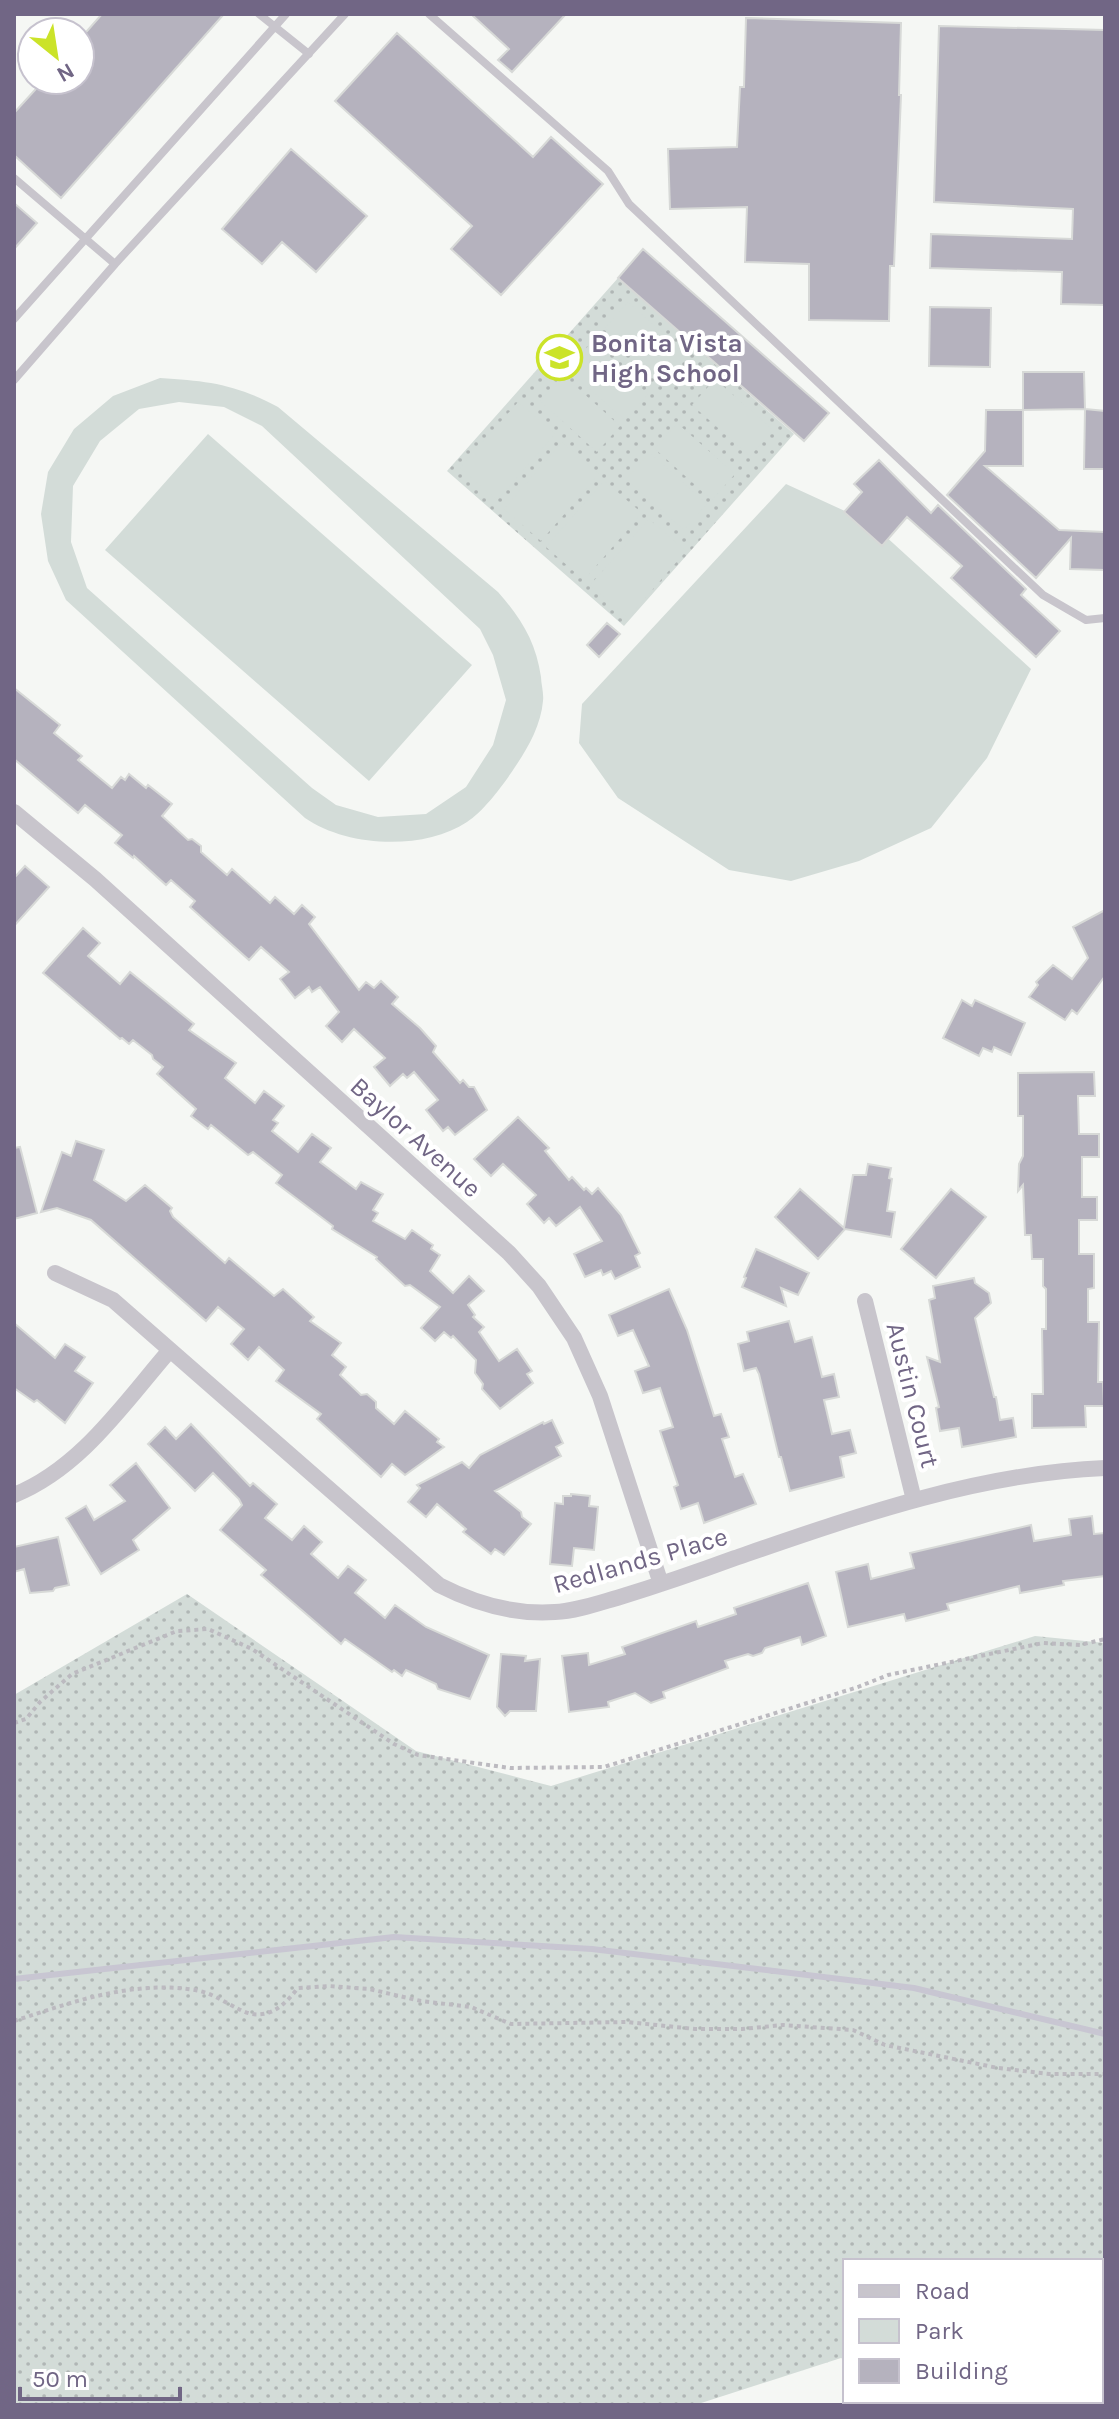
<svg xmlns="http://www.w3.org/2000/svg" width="1119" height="2419" viewBox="0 0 1119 2419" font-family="Karla,sans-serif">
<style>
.green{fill:url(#green-dots)}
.pitch{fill:#d3dcd8;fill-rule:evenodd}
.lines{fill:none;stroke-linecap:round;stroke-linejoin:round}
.stream{stroke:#c8c6d2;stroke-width:6}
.building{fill:#b5b2be;stroke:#d7d9d7;stroke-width:2}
.path{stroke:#bcbac0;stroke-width:4;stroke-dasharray:4 4;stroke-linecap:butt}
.lane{stroke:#c8c5cc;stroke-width:8}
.street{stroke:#c8c5cc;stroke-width:16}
.labels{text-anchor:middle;stroke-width:8;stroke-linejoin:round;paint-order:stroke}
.poi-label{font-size:26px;font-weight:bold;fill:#716685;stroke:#fff;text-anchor:start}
.street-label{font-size:26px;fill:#716685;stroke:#fff}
</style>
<defs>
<pattern id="green-dots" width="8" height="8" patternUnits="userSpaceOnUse" patternTransform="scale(2)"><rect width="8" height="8" fill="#d3dcd8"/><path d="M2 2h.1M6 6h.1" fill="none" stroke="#b0b6b5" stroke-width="1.8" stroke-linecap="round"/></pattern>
</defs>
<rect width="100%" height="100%" fill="#f5f7f4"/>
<path class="green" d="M618,278L794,434L624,626L447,471Z
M187,1594L416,1751L551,1786L1035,1636L1105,1643V2405H912L906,2401H1101V2261H845V2360L841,2358L695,2405H14V1695Z"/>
<path class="pitch" d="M628,302L685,353L662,379L605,328Z
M590,344L648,394L625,420L567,369Z
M563,375L620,426L597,452L540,401Z
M160,378C208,381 235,384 278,407L498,592C521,618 536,642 541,677C541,684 544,693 543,701C541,725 528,748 515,767C504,784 484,811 467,822C423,851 347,847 305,818L66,600L48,561L41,514L48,472L74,429L113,396ZM179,402L224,407L262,426L480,629L493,655L506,700L493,745L466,787L426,814L378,817L336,805L312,788L87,588L71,542L73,486L100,441L139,409Z
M715,379L773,430L750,456L692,405Z
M518,402L555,434L497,500L460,468Z
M677,423L735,474L712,500L655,449Z
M208,434L472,665L369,781L105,550Z
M562,442L599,474L541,541L504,509Z
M650,453L707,504L684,530L626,479Z
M604,481L642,513L584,580L546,547Z
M786,484L871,523L1031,669L987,758L931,828L859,861L791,881L729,870L618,798L579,743L582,704Z
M649,519L686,551L628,618L590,585Z"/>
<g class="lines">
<path class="stream" d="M14,1979L394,1937L592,1949L914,1988L1105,2034"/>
</g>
<path class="building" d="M102,14H224L61,198L14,155V113L44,80H80V39Z
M471,14H566L512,72L498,60L509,49Z
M746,18L901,23L899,95H901L894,266H890L889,321L809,320V264L745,262L747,207L670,209L668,149L737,147L740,87H744Z
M939,26L1105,30V305L1061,304L1062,272L930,268L931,234L1072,239L1073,209L934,202Z
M397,33L533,157L551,137L603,184L501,295L451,249L472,226L335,101Z
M291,149L367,216L316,272L282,242L262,264L222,229Z
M14,203L37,223L14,249Z
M643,249L829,413L804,441L618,278Z
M930,307L991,308L990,367L929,366Z
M1023,372H1084L1085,409L1023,410Z
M1085,409L1105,411V469H1084Z
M986,410H1023V466H985L1059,530L1105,532V570L1070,569L1071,538L1036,578L947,495L985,451Z
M879,460L931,513L938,505L1026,589L1021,595L1060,631L1036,657L951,578L962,566L907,517L882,546L844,512L862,492L854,484Z
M607,623L620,634L599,657L587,645Z
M14,688L60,725L54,733L82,756L78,760L112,788L121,777L125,780L129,774L146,788L148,785L172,804L162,816L188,840L192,839L201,846V852L227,875L232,869L270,903L275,897L294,914L302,905L315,917L309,924L359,990L366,982L374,988L381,981L398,997L392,1004L420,1028L436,1046L433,1052L460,1083L463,1080L469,1087H474L487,1110L455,1135L448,1127L443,1131L426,1110L438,1100L414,1072L407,1078L403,1074L390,1086L374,1067L385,1058L354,1029L342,1042L326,1026L339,1012L320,987L312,992L309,987L295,998L280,979L289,972L261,947L249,960L190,907L195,901L171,880L166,885L134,856L133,858L115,843L122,835L85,805L78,813L14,759Z
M25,866L49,887L14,926V878Z
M1105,910V976L1077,1014L1072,1010L1065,1020L1029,997L1038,985L1036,982L1053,965L1072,979L1088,958L1073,927Z
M83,928L100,943L88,956L120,984L130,972L194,1024L189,1030L236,1063L225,1078L255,1103L264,1091L284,1106L273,1120L278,1123L272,1131L298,1152L312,1134L331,1148L320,1162L356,1189L361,1182L383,1194L373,1210L378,1213L373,1221L405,1239L412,1230L433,1245L431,1249L440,1255L430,1271L453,1293L469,1276L484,1291L468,1305L475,1315L473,1317L484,1327L479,1332L499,1361L517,1349L532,1371L527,1374L533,1383L500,1409L482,1389L483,1384L475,1373L476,1360L453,1336L451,1338L444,1332L435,1341L421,1328L440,1307L410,1285L405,1286L376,1259L377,1257L332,1229L333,1226L276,1183L282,1175L253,1152L248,1155L211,1125L208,1129L191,1116L196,1109L157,1074L163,1067L153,1059L152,1055L133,1040L129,1044L122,1038L120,1039L43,973Z
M962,1000L972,1006L975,1000L1025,1023L1011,1055L994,1047L992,1052L983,1048L979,1056L943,1038Z
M1094,1072L1095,1096H1078L1079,1134H1099V1157H1082V1197H1097V1220H1079V1254H1094V1288L1088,1289V1322H1099L1098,1382H1103L1104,1406H1085L1086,1427L1032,1428V1394H1043L1042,1329H1046V1289L1043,1286V1259H1032L1031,1235H1025L1023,1185L1018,1191L1019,1164L1023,1156V1116H1018V1073Z
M518,1117L549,1148L545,1151L569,1180L572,1177L584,1190L586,1188L592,1194L598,1188L621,1215L640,1253L635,1256L640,1267L615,1279L611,1271L603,1275L601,1270L585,1277L574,1254L602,1241L580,1207L556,1226L549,1218L544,1223L527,1204L536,1195L503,1164L491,1176L474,1159Z
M76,1141L104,1150L94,1180L126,1201L145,1185L172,1208L170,1211L173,1217L225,1263L229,1258L274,1296L283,1289L314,1317L310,1321L341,1343L332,1355L346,1367L340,1375L361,1395L367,1394L376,1402V1408L394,1424L405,1411L439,1439L437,1442L444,1447L405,1475L392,1464L381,1477L317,1419L321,1414L276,1381L284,1370L259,1347L248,1360L231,1344L244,1329L218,1307L206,1321L91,1220L57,1208L41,1212L62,1152L71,1156Z
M20,1147L37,1213L14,1219V1148Z
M868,1164L891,1168L889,1178L892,1179L887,1211L895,1212L891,1237L845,1229L818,1259L775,1217L800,1189L844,1228L853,1175H866Z
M951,1189L986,1217L936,1278L901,1249Z
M756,1249L809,1273L798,1295L781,1288L786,1306L742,1287L746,1278L744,1277Z
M974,1278L975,1283L989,1293L991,1303L975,1318L994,1397H996L1000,1420L1013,1418L1016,1437L962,1447L959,1428L940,1431L936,1408L939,1407L927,1357L940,1362L929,1300L935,1298L933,1286Z
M669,1289L687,1330L714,1416L721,1414L729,1437L722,1439L735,1477L743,1474L756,1504L704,1523L698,1503L681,1509L674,1487L678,1485L660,1431L673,1427L660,1388L643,1393L635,1371L649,1366L633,1330L618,1336L609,1315Z
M789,1321L795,1342L812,1337L822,1377L834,1374L839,1397L824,1400L832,1434L850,1430L856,1453L840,1457L844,1477L790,1491L781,1457H779L759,1374L756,1368L744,1371L738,1344L749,1341L747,1332Z
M14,1323L55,1358L65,1344L85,1357L75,1371L93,1383L65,1423L37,1400L34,1402L14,1388Z
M552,1420L563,1443L556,1447L561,1456L495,1491L521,1512L522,1517L531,1524L504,1555L495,1549L491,1554L463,1532L466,1529L437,1504L426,1517L408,1502L420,1488L417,1485L462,1462L469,1468L480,1455L543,1422L544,1424Z
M191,1424L250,1486L253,1483L277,1504L265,1518L292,1540L304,1526L322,1542L311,1554L338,1578L348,1566L366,1580L355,1593L385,1618L395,1605L426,1627L489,1655L470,1699L438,1689L436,1684L406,1670L402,1676L394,1670L392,1672L345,1639L341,1644L261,1575L266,1570L220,1530L242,1505L239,1499L213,1473L195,1491L148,1444L165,1427L176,1439Z
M136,1463L170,1508L133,1540L139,1550L101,1574L66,1518L86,1506L94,1520L125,1501L110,1485Z
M571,1494L590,1496L589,1506L598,1507L594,1550L574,1548L572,1566L550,1564L555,1503L563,1504V1496H571Z
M1092,1516L1094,1534L1105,1533V1576L1063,1581L1064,1585L1020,1593L1019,1586L947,1604L949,1610L906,1621L904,1614L848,1627L836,1572L868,1564L871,1579L914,1568L910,1553L1031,1525L1034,1541L1071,1535L1069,1519Z
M58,1537L69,1585L55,1588L53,1591L30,1593L24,1569L14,1572V1547Z
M808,1583L826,1636L802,1645L800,1637L765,1648L762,1653L753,1656L748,1654L725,1661L728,1668L663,1692L665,1698L651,1703L635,1693L608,1702L609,1707L569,1712L562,1656L588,1653L589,1665L625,1654L622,1647L696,1621L698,1627L736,1614L734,1608Z
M501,1654L526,1656L525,1661L540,1659L536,1711H510L505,1716L497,1707Z"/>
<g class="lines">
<path class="path" d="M14,1723L26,1719L40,1702L72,1674L177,1631L208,1629L252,1649L394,1744L418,1755L510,1768L604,1767L858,1687L888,1675L1043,1643L1080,1645L1105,1639
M14,2021C72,2002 133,1980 195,1990C216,1993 236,2011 252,2014C273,2017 286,2003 298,1988L329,1986L369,1989L421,2001L471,2007L511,2024L627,2022L695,2029H742L783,2025L853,2030L885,2045L998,2068L1049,2074H1105"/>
<path class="lane" d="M259,14L309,54
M429,14L608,171L629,204L1043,595L1086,620L1105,618
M14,178L115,264
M14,319L286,14
M14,380L115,264L345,14"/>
<path class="street" d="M14,812L95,879L509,1253L539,1286L574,1338L600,1396L661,1584
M55,1273L113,1300L439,1585C476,1604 513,1615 555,1612C577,1611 599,1603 620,1597C659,1585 697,1572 735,1558C854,1517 978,1473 1105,1468
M865,1301L914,1500
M14,1495C81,1468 124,1403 170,1350"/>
</g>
<defs>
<symbol id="school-ring" viewBox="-11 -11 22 22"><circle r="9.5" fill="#fff" stroke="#cbe329" stroke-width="1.5"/><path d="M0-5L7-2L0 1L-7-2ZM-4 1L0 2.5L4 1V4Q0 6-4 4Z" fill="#cbe329"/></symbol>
</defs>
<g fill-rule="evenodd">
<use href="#school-ring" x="534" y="332" width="51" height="51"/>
</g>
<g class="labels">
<g class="poi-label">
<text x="591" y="352">Bonita Vista<tspan x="591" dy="30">High School</tspan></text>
</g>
<g class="street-label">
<text transform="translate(416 1137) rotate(42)" y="9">Baylor Avenue</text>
<text transform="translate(913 1395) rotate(76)" y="9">Austin Court</text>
<text transform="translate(640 1560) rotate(-16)" y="9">Redlands Place</text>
</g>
</g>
<rect width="1119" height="2419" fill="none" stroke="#716685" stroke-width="32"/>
<rect x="843" y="2259" width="260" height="144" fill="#ffffff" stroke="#c6c2ce" stroke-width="2"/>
<rect x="859" y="2285" width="40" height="12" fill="#c8c5cc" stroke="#c6c2ce" stroke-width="2"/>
<text x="915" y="2299" font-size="24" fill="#716685">Road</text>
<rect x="859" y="2319" width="40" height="24" fill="#d3dcd8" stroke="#c6c2ce" stroke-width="2"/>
<text x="915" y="2339" font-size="24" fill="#716685">Park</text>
<rect x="859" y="2359" width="40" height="24" fill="#b5b2be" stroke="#c6c2ce" stroke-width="2"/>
<text x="915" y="2379" font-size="24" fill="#716685">Building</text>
<g transform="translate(56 56) rotate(150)"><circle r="38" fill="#ffffff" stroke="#c6c2ce" stroke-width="2"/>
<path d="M0-6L14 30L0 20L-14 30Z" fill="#cbe329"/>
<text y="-12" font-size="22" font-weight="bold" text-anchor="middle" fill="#716685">N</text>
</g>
<path d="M20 2387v12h160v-12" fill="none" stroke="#716685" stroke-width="4"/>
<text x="32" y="2387" font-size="24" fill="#716685" stroke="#ffffff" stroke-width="6" paint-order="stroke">50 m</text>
</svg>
